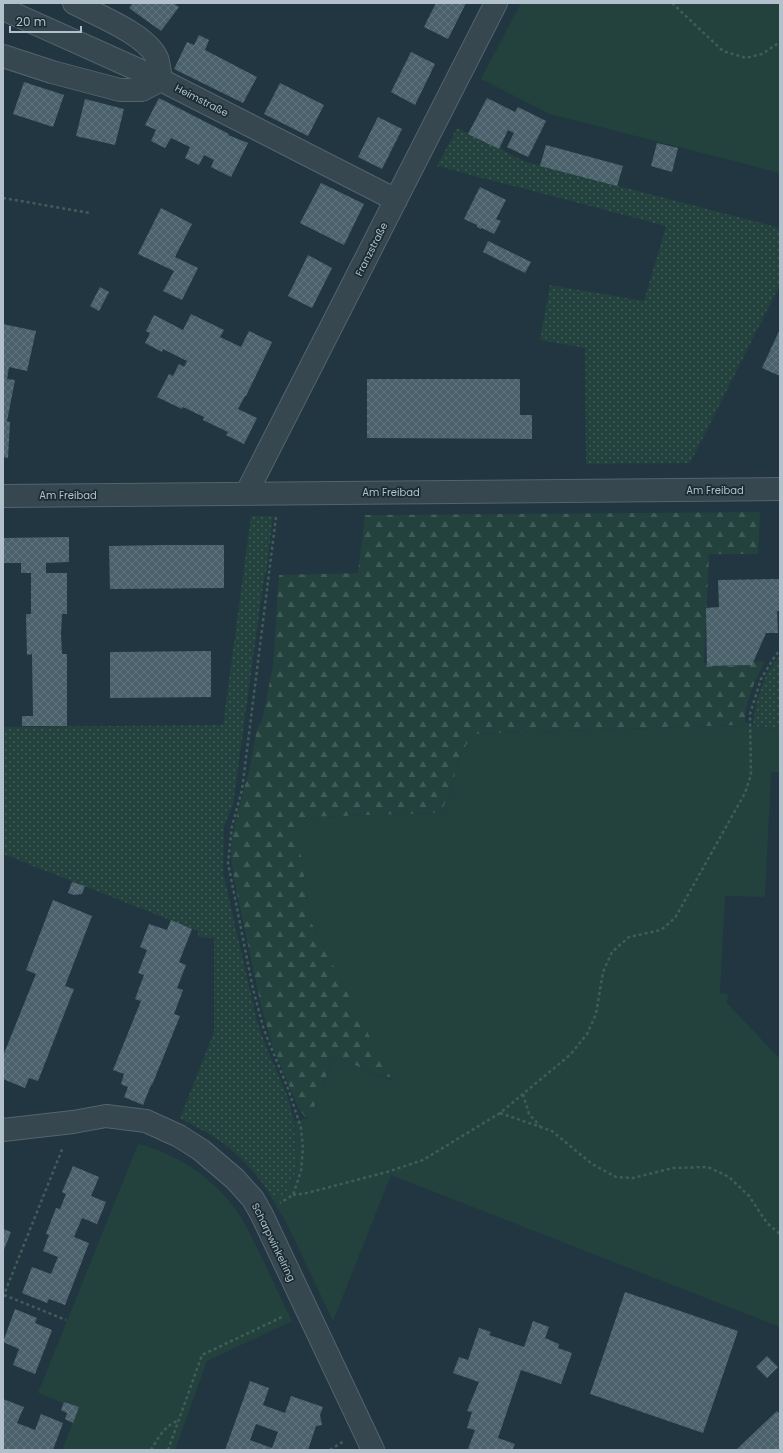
<svg xmlns="http://www.w3.org/2000/svg" width="783" height="1453" viewBox="0 0 783 1453" font-family="Poppins,sans-serif">
<style>
.grass{fill:url(#grass-dots)}
.forest{fill:url(#forest-firs)}
.park{fill:#23413d}
.building{fill:url(#building-cross-hatch);fill-rule:evenodd}
.lines{fill:none;stroke-linecap:round;stroke-linejoin:round}
.minor-casing{stroke:#54646d;stroke-width:24}
.path{stroke:#415d59;stroke-width:2.5;stroke-dasharray:3 3;stroke-linecap:butt}
.minor{stroke:#364750;stroke-width:22}
.labels{text-anchor:middle;stroke-width:3.5;stroke-linejoin:round;paint-order:stroke}
.street-label{font-size:10px;fill:#b2c1cb;stroke:#1b2c34}
</style>
<defs>
<pattern id="grass-dots" width="8" height="8" patternUnits="userSpaceOnUse"><rect width="8" height="8" fill="#23413d"/><path d="M2 2h.1M6 6h.1" fill="none" stroke="#415b58" stroke-width="1.8" stroke-linecap="round"/></pattern>
<pattern id="forest-firs" width="22" height="20" patternUnits="userSpaceOnUse"><rect width="22" height="20" fill="#23413d"/><path d="M5 1l3.5 6h-7zM16 11l3.5 6h-7z" fill="#415b58"/></pattern>
<pattern id="building-cross-hatch" width="8" height="8" patternUnits="userSpaceOnUse"><rect width="8" height="8" fill="#4a606b"/><path d="M0 0l8 8M0 8l8-8" fill="none" stroke="#62757f"/></pattern>
</defs>
<rect width="100%" height="100%" fill="#213640"/>
<path class="grass" d="M457,128L526,162L780,228V285L690,463L586,464L585,348L540,340L550,285L644,301L666,226L437,166Z
M251,516H273L267,567L263,585L233,805L224,826L223,872L257,1021L266,1046L288,1098L294,1121L297,1168L288,1190L283,1195L271,1197C260,1175 233,1149 213,1136C202,1130 191,1124 180,1118L214,1032V938L198,937V931L3,854V727L223,725Z
M780,656V730L753,726C754,704 764,671 780,656Z"/>
<path class="forest" d="M760,512L758,554H709L704,663H707L708,666L752,665L753,662L765,661C755,680 744,703 745,725L473,734L459,757L452,787L441,813L311,817V922L393,1080L334,1057L310,1118L305,1117L299,1109L273,1047L262,1010L234,879L231,856L232,839L235,823L250,767L257,729L262,721L273,665L279,575L358,573L365,515Z"/>
<path class="park" d="M521,3H780V173L550,114L481,79Z
M745,722L753,726L780,730V772H771L765,897L725,896L720,993L728,994L727,1003L780,1059V1327L391,1175L333,1321L287,1224L271,1197L283,1195L288,1190L297,1168L294,1121L310,1118L334,1057L392,1080L311,922L298,836L311,817L441,813L452,787L459,757L473,734L744,725Z
M138,1144C178,1154 212,1177 237,1211C246,1224 253,1240 260,1254C271,1276 281,1299 292,1321L207,1361L175,1450H62L79,1407L64,1402L63,1403L38,1393Z"/>
<path class="building" d="M133,3H173L179,7L161,31L129,8Z
M436,3H466L448,39L424,27Z
M199,35L209,40L205,50L257,77L243,103L174,69L187,42L194,45Z
M411,52L435,64L415,105L391,92Z
M24,82L64,95L53,127L13,114Z
M280,83L324,105L308,136L264,114Z
M159,98L229,134L228,135L248,143L231,177L211,167L214,160L204,155L199,165L185,158L190,147L171,138L165,148L151,141L156,130L145,125Z
M487,98L515,112L518,107L546,121L528,157L507,147L514,133L508,130L499,149L468,134Z
M85,99L124,109L115,145L76,136Z
M378,117L402,129L382,169L358,157Z
M657,143L678,148L672,172L651,166Z
M546,145L623,166L617,186L540,166Z
M321,183L364,204L344,245L300,223Z
M480,187L506,200L496,219L501,221L494,234L482,228L481,229L477,227V225L464,219Z
M161,208L192,224L175,257L198,268L182,300L163,291L174,271L138,254Z
M488,241L531,262L525,273L483,252Z
M308,255L332,268L312,308L288,296Z
M100,287L109,292L99,311L90,306Z
M191,314L224,330L220,337L241,347L249,331L272,342L246,396H245L238,409L257,418L244,444L226,435L228,432L203,420L204,417L183,407L182,409L157,397L169,374L173,376L179,364L184,367L187,361L163,349L162,352L145,343L150,333L146,331L154,315L183,330Z
M3,324L36,331L27,371L9,367L7,379L15,380L7,421L10,422L8,458L3,457Z
M780,329V376L762,368Z
M367,379H520V415H532V439L367,438Z
M69,537V562L46,563V573H67V614H62L61,634L62,654H67V726H22V716H33L32,654L27,655L26,614H31V573H21V563H3V538Z
M164,545H224V588L110,589L109,546Z
M780,579V611H777L778,633H766L752,665L707,666L706,608L719,607L718,580Z
M211,651V697L110,698V652Z
M72,882L85,886L82,894L74,895L68,893Z
M53,900L92,916L65,986L74,989L38,1081L29,1078L25,1088L3,1079V1056L36,974L26,970Z
M171,920L192,929L179,962L186,965L177,988L183,990L174,1014L180,1016L152,1085H151L143,1105L124,1097L128,1087L121,1084L124,1074L113,1070L141,1001L135,999L144,975L138,973L147,950L140,947L149,924L167,930Z
M73,1166L99,1177L91,1196L106,1202L97,1224L82,1218L74,1237L89,1243L65,1305L49,1299L47,1303L22,1293L32,1267L51,1274L58,1257L43,1251L49,1235L46,1234L56,1208L60,1209L66,1194L62,1192Z
M3,1229L11,1232L3,1252Z
M625,1292L738,1331L703,1433L590,1394Z
M15,1309L37,1318L35,1323L52,1330L35,1374L13,1365L19,1349L3,1342Z
M533,1321L549,1327L545,1338L559,1344L558,1348L572,1353L561,1384L521,1370L498,1438L515,1444L512,1450L468,1449L475,1430L467,1428L472,1412L467,1411L479,1382L453,1373L459,1357L468,1360L479,1328L491,1332L489,1335L524,1347Z
M767,1356L778,1367L767,1378L756,1367Z
M250,1381L269,1388L263,1405L285,1413L291,1396L323,1407L320,1415L322,1425L316,1426L308,1450H225ZM256,1424L278,1432L272,1448L250,1440Z
M3,1399L24,1407L17,1423L35,1430L41,1414L63,1423L53,1450H3Z
M64,1402L79,1407L73,1423L65,1419L67,1413L61,1410Z
M777,1411L780,1414V1450H736Z"/>
<g class="lines">
<defs>
<path id="minor" d="M74,3C97,15 146,34 157,58C159,64 160,73 161,80
M3,9L161,80L396,200
M3,56L52,72L120,90H142L161,80
M246,494L496,3
M3,496L780,489
M3,1130L73,1122L106,1116L146,1121L179,1136L201,1150L235,1179L253,1199L262,1215L373,1450"/>
</defs>
<use href="#minor" class="minor-casing"/>
<path class="path" d="M672,3L723,51L746,58L762,54L780,42
M3,198L90,213
M276,517L242,790L232,826L228,863L253,989L264,1030L289,1091L301,1128L303,1148L301,1171L293,1195L280,1203
M523,1094L529,1114L540,1126
M500,1113L552,1131L592,1164L616,1177L633,1178L673,1168L708,1167L729,1177L749,1196L767,1223L780,1234
M293,1195L307,1193L387,1172L423,1160L500,1113L570,1055L587,1034L596,1014L603,972L612,952L629,937L661,930L675,918L745,793L751,775L750,714L761,679L775,656L780,650
M4,1295L66,1320
M3,1297L63,1147
M151,1450C158,1438 165,1425 178,1421
M168,1450L202,1355L284,1316
M330,1450L344,1441"/>
<use href="#minor" class="minor"/>
</g>
<g class="labels">
<g class="street-label">
<text transform="translate(202 100) rotate(27)" y="4">Heimstraße</text>
<text transform="translate(371 249) rotate(-63)" y="4">Franzstraße</text>
<text x="715" y="494">Am Freibad</text>
<text x="391" y="496">Am Freibad</text>
<text x="68" y="499">Am Freibad</text>
<text transform="translate(274 1242) rotate(64)" y="4">Scharpwinkelring</text>
</g>
</g>
<rect width="783" height="1453" fill="none" stroke="#b2c1cb" stroke-width="8"/>
<path d="M10 26v6h71v-6" fill="none" stroke="#b2c1cb" stroke-width="2"/>
<text x="16" y="26" font-size="12" fill="#b2c1cb" stroke="#1b2c34" stroke-width="3" paint-order="stroke">20 m</text>
</svg>
